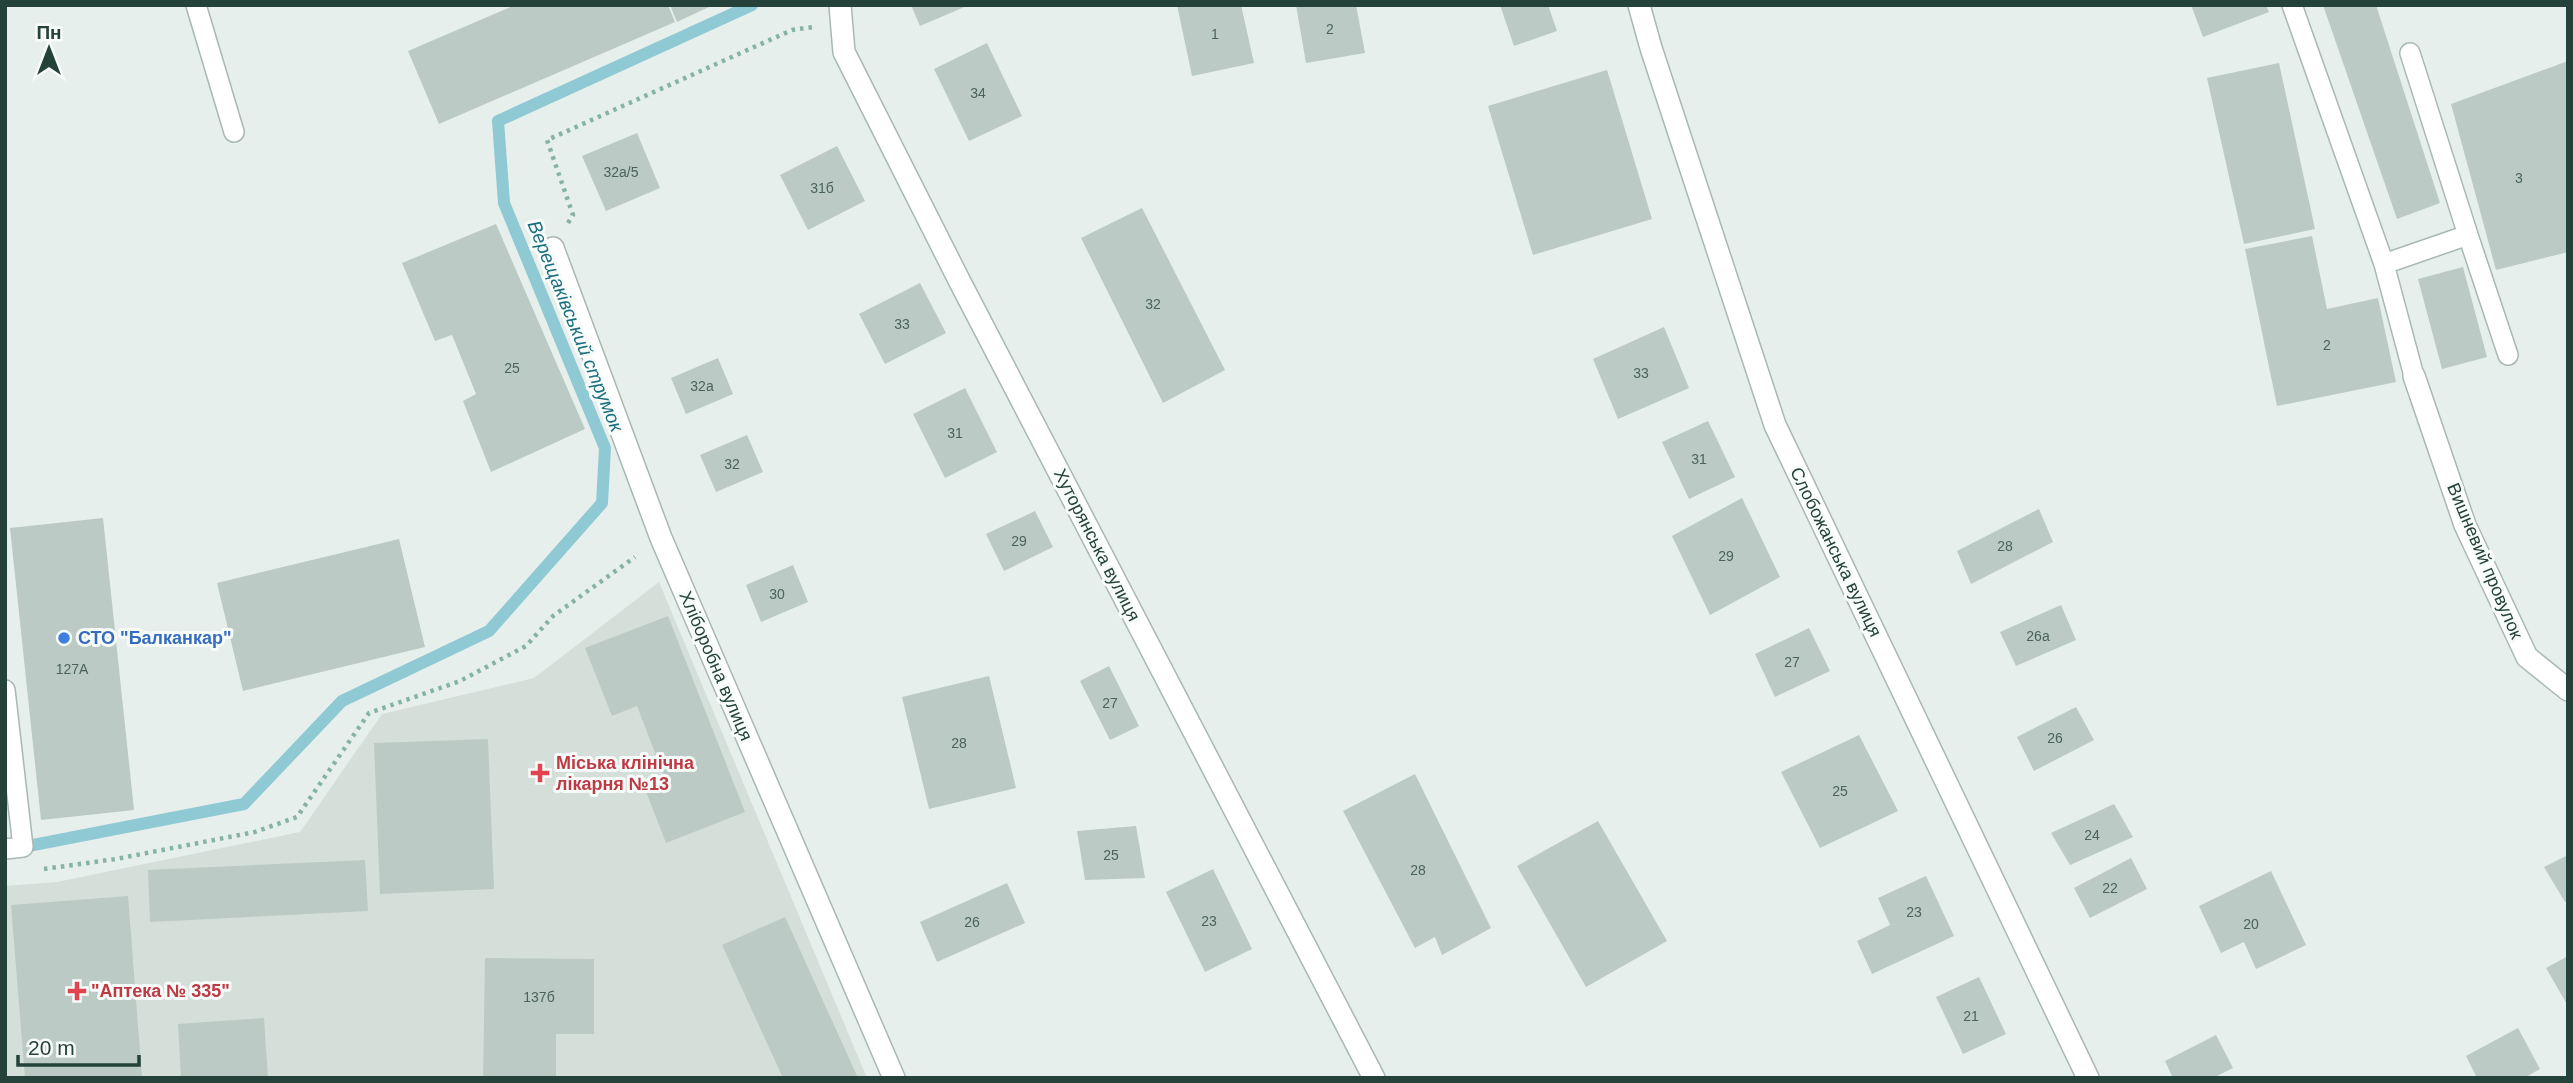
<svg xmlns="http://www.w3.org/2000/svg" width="2573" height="1083" viewBox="0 0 2573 1083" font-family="Helvetica,sans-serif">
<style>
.built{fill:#d4dfda}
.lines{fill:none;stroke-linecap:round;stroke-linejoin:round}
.stream{stroke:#8ec9d4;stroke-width:12}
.building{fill:#bbcac4}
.service-casing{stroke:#a8b8b2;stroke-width:22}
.minor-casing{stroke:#a8b8b2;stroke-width:24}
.path{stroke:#86b3a5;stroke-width:4.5;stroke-dasharray:3.5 5;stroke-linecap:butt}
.service{stroke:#fff;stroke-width:19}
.minor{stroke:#fff;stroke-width:21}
.shop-dot{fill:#3f7fe0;stroke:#f7fbf9;stroke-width:2.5}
.health-dot{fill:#e0444e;stroke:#f7fbf9;stroke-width:2.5}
.labels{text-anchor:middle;stroke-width:6;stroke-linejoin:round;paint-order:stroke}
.number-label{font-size:14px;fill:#4a645c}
.street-label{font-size:18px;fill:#24423a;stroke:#f7fbf9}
.shop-label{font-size:18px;font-weight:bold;fill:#366cbe;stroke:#f7fbf9;text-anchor:start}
.health-label{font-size:18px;font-weight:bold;fill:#be3a42;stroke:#f7fbf9;text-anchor:start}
.water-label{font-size:19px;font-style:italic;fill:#1c6f80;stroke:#f7fbf9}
</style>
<rect width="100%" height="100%" fill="#e6efeb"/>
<path class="built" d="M659,582L867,1078H5V886L57,882L300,832L382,714L534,678Z"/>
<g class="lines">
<path class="stream" d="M23,847L244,804L342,701L489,631L602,503L605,448L504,203L498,121L752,5"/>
</g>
<path class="building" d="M515,5H668L675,22L439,124L408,51Z
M670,5H713L677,22Z
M911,5H969L920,26Z
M1177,5H1241L1254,63L1192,76Z
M1296,5H1356L1365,53L1306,63Z
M1500,5H1548L1557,31L1514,46Z
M2191,5H2266L2269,12L2203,37Z
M2323,5H2376L2440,203L2397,219Z
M987,43L1022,116L969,141L934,69Z
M2568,61V252L2496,270L2451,104Z
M2279,63L2315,229L2244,244L2207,78Z
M1607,70L1652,219L1533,255L1488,106Z
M637,133L660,188L606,211L582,156Z
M837,146L865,201L808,230L780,175Z
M1142,208L1225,370L1163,403L1081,238Z
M496,224L585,429L491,472L463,401L476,394L452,335L435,341L402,263Z
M2312,236L2327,309L2378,298L2396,382L2277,406L2245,249Z
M2463,267L2487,357L2442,369L2418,279Z
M920,283L946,333L885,364L859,314Z
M1664,327L1689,388L1618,419L1593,359Z
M718,358L733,394L686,414L671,378Z
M965,388L997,452L945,478L913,414Z
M1708,421L1735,477L1689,499L1662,442Z
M747,435L763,472L716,492L700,455Z
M1742,498L1780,577L1710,615L1672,536Z
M2039,509L2053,542L1971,584L1957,551Z
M1035,511L1053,547L1004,571L986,534Z
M103,518L134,810L41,820L10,528Z
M399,539L425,647L243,691L217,583Z
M793,565L808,602L761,622L746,585Z
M2061,605L2076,640L2016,666L2000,632Z
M668,616L745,812L666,843L643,784L664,776L637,706L612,716L585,648Z
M1809,628L1830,671L1775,697L1755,654Z
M1109,666L1139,726L1110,740L1080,681Z
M989,676L1016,788L929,809L902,697Z
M2076,707L2094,740L2034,771L2017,737Z
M1859,735L1898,811L1820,848L1781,772Z
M488,739L494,889L380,894L374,743Z
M1415,774L1491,928L1442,955L1435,937L1415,948L1343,811Z
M2114,804L2133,837L2070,865L2051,833Z
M1598,821L1667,941L1586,987L1517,866Z
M1136,826L1145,878L1085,880L1077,831Z
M2568,855V900L2565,902L2544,867Z
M2131,858L2147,889L2090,918L2074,888Z
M365,860L368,911L150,922L148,870Z
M1213,869L1252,949L1205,972L1166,892Z
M2271,871L2306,945L2256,969L2244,942L2221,953L2199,906Z
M1926,876L1954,936L1872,974L1857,941L1890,925L1878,898Z
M1007,883L1025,923L937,962L920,922Z
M128,896L142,1078H25L11,905Z
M785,917L858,1078H783L722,945Z
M2568,956V1006L2546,968Z
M485,958L594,959V1034H556V1078H483Z
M1979,977L2006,1034L1963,1054L1936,997Z
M264,1018L268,1078H181L178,1024Z
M2518,1028L2540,1069L2524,1078H2477L2466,1056Z
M2216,1035L2233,1068L2213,1078H2173L2165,1061Z"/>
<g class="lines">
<defs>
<path id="service" d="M196,5L234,132
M2292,5L2384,264L2414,376
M2468,235L2508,355
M2384,264L2468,235L2410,53
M5,690L23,847L5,849"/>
<path id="minor" d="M840,5L844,52L960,282L1374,1078
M1639,5L1651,48L1775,425L2088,1078
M553,248L661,538L894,1078
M2414,376L2465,525L2527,657L2568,690"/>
</defs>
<use href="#service" class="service-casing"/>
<use href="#minor" class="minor-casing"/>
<path class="path" d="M568,223L573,215L547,140L792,30L813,27
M44,869L116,859L255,832L297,817L369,713L460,681L526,646L553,616L635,557"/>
<use href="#service" class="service"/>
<use href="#minor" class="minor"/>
</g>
<circle class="shop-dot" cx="64" cy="638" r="7"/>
<g class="health-dot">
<path d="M536.5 762.5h7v7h7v7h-7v7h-7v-7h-7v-7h7z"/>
<path d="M73.5 980.5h7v7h7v7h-7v7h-7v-7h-7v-7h7z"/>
</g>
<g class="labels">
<g class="number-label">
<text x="1330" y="34">2</text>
<text x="1215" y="39">1</text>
<text x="978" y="98">34</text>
<text x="621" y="177">32а/5</text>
<text x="2519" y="183">3</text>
<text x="822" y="193">31б</text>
<text x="1153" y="309">32</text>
<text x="902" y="329">33</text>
<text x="2327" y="350">2</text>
<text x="512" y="373">25</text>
<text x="1641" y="378">33</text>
<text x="702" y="391">32а</text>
<text x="955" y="438">31</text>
<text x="1699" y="464">31</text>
<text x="732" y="469">32</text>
<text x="1019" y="546">29</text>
<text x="2005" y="551">28</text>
<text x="1726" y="561">29</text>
<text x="777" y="599">30</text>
<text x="2038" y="641">26а</text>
<text x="1792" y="667">27</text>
<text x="72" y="674">127А</text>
<text x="1110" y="708">27</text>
<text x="2055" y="743">26</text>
<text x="959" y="748">28</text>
<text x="1840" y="796">25</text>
<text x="2092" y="840">24</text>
<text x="1111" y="860">25</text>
<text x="1418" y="875">28</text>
<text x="2110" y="893">22</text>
<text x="1914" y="917">23</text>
<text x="1209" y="926">23</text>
<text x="972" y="927">26</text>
<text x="2251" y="929">20</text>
<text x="539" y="1002">137б</text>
<text x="1971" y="1021">21</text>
</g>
<g class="street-label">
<text transform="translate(1097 545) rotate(63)" y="6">Хуторянська вулиця</text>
<text transform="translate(1836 552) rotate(64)" y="6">Слобожанська вулиця</text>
<text transform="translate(2485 561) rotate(67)" y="6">Вишневий провулок</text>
<text transform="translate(716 666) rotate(67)" y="6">Хліборобна вулиця</text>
</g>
<g class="shop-label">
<text x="78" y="644">СТО "Балканкар"</text>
</g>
<g class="health-label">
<text x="556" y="769">Міська клінічна<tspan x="556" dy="21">лікарня №13</tspan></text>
<text x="91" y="997">"Аптека № 335"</text>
</g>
<g class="water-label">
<text transform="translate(576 326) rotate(68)" y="7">Верещаківський струмок</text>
</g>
</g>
<rect width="2573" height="1083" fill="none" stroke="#24423a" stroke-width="14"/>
<g transform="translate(49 49)" stroke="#f7fbf9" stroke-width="5" paint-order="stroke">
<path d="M0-5L12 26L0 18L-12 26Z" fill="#24423a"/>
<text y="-10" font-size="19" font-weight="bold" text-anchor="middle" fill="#24423a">Пн</text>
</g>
<path d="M18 1055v10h121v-10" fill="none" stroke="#24423a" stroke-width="3.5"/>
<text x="28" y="1055" font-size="21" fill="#24423a" stroke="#f7fbf9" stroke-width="5" paint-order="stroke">20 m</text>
</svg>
